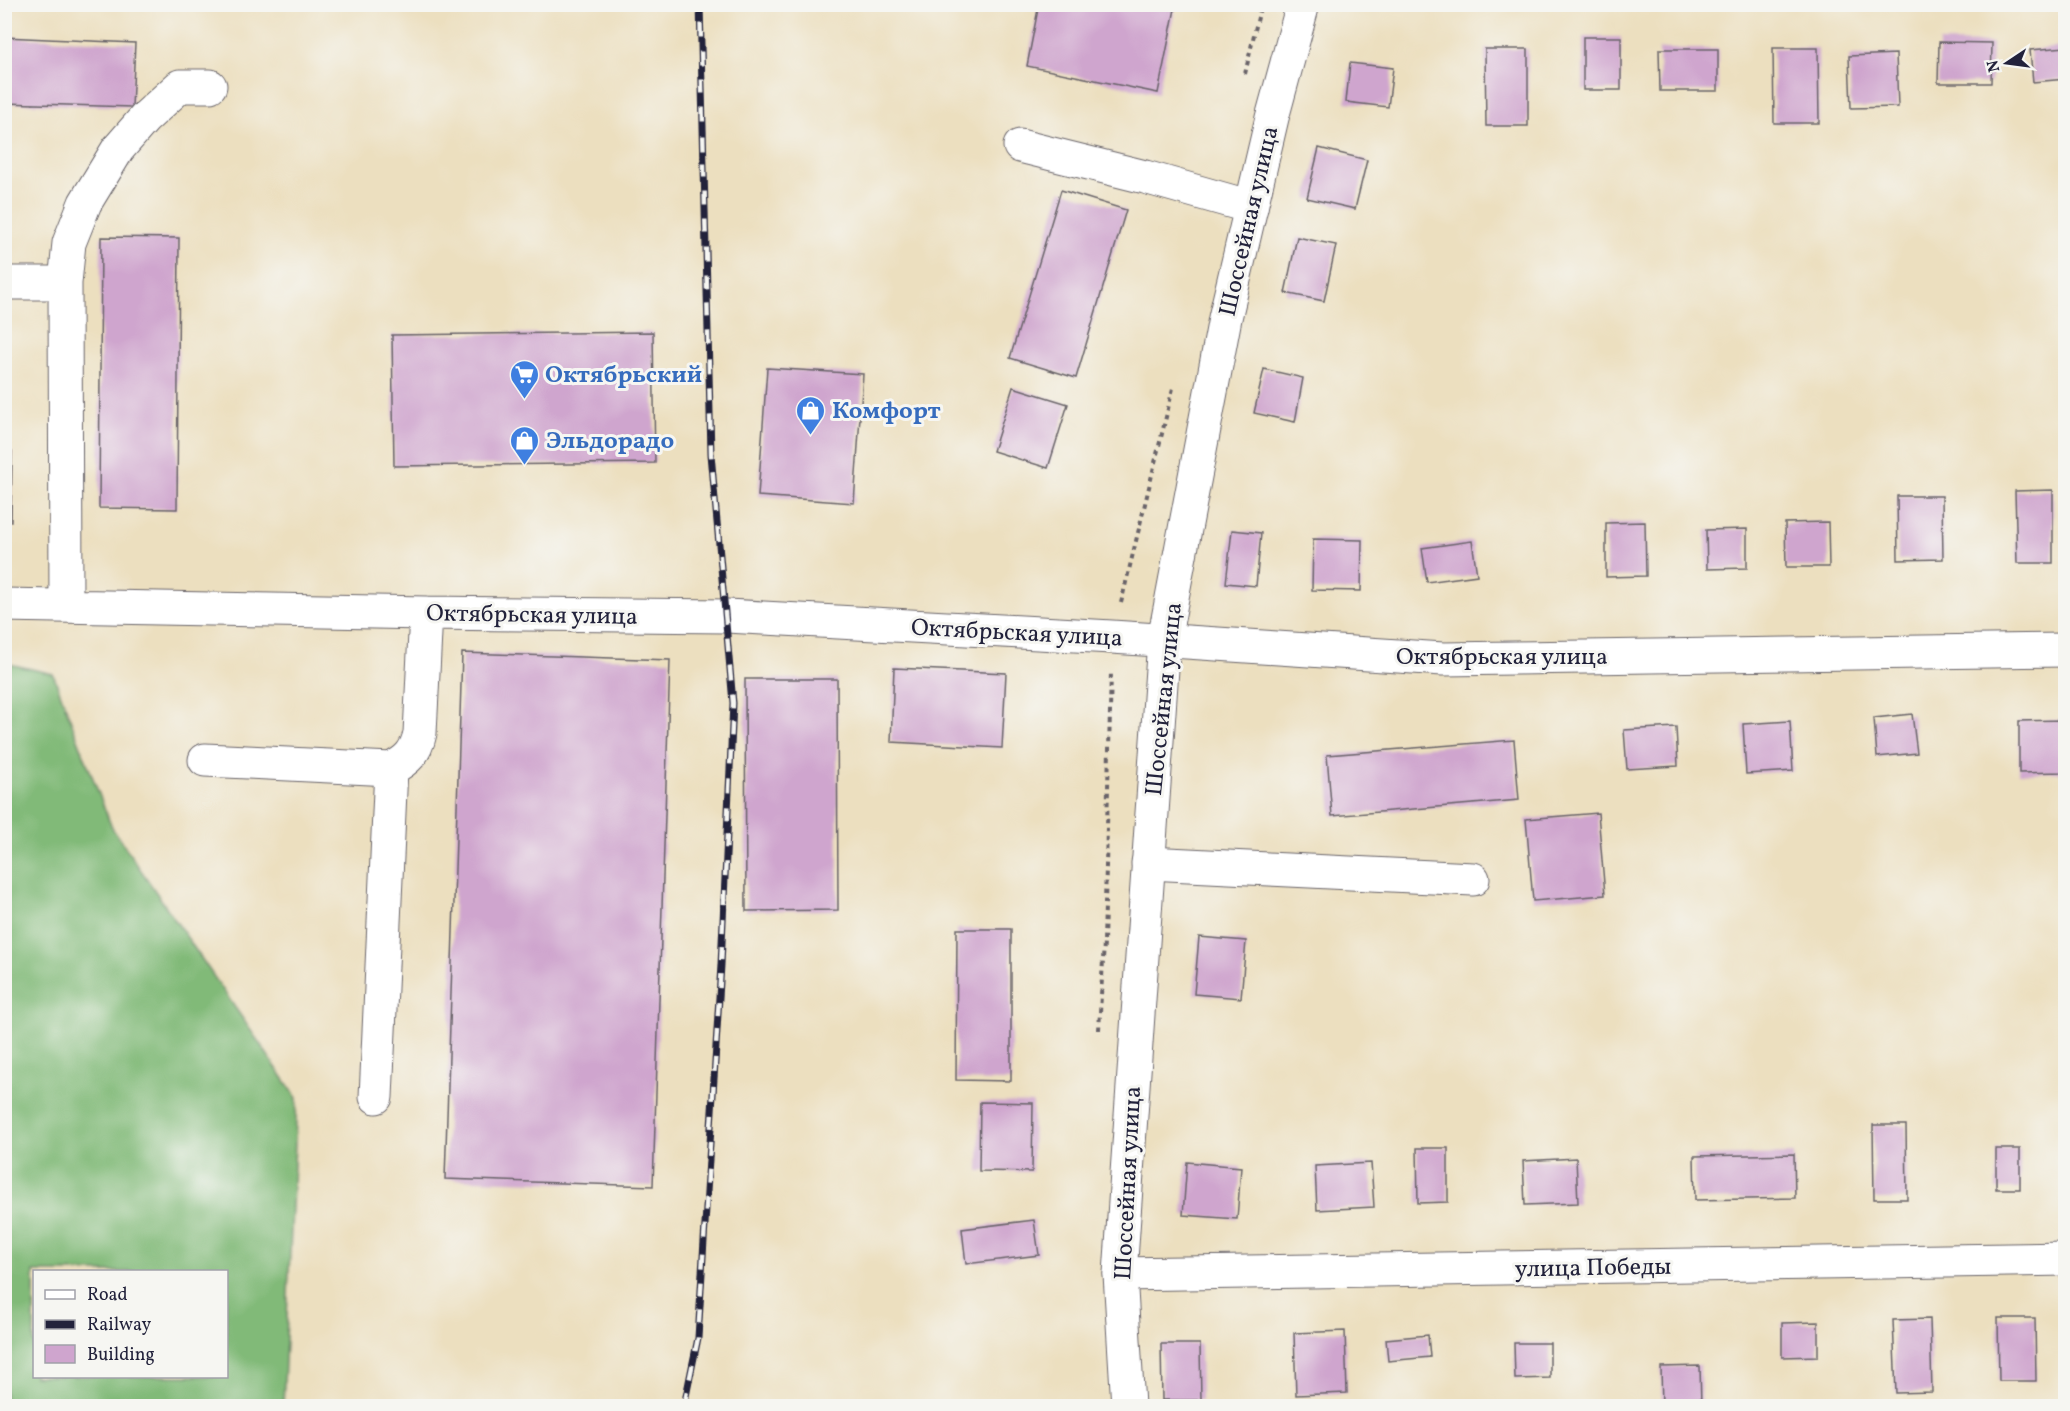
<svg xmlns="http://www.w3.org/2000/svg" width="2070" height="1411" viewBox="0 0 2070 1411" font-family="Vollkorn,serif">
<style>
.forest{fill:#81ba78;stroke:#526e5a;stroke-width:1.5;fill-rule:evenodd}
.building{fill:#cfa5ce}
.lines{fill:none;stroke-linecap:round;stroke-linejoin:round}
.minor-casing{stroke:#696469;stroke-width:35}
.major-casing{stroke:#696469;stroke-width:35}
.path{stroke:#696469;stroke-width:4;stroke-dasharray:4.5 4.5;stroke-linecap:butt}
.minor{stroke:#fff;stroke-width:33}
.major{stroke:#fff;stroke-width:33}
.rail-casing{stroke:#22223b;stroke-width:7}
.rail{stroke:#f6f6f2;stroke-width:4.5;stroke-dasharray:14;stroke-linecap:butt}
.labels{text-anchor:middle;stroke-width:6;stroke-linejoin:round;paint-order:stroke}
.street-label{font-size:24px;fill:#22223b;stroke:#f6f6f2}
.shop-label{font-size:24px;font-weight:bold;fill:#366cbe;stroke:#f6f6f2;text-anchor:start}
</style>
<rect width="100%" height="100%" fill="#f6f6f2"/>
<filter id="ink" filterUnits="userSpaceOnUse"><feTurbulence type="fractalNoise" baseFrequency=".0167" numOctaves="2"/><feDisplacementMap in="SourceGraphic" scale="12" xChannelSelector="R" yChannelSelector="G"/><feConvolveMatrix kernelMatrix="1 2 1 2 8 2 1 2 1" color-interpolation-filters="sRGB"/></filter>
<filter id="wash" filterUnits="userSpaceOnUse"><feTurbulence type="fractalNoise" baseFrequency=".008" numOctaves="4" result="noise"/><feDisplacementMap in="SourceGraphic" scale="24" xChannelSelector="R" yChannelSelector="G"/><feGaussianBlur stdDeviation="1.35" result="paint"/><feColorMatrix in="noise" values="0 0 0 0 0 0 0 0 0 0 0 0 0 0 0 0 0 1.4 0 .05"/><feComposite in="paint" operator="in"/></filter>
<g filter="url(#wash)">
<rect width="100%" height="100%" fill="#ecdfbf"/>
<path class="forest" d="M5,663L53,674L112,828L297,1098L283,1406H5ZM34,1272H226V1376H34Z"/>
<g id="blocks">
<path class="building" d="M1039,4H1176L1158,93L1027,66Z
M4,37L135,43L132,107L4,103Z
M1583,37H1621V90H1583Z
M1939,42L1992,43L1991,83H1938Z
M2066,47V79L2033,82L2030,50Z
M1773,48H1818L1819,123H1774Z
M1485,49H1528V126H1486Z
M1659,49H1718V91H1660Z
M1896,54L1898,107L1851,108L1849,56Z
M1350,63L1393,68L1388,107L1346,102Z
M1319,148L1367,160L1355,209L1307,198Z
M1061,190L1126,210L1076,378L1010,358Z
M101,237L179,238L177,509L99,508Z
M1297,237L1336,245L1324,301L1285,293Z
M653,332L655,463L394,466L392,335Z
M767,368L863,374L854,503L758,496Z
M1264,369L1303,378L1295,422L1254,413Z
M1013,387L1068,404L1048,468L993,451Z
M4,451H12L11,522H4Z
M2053,490V563H2017L2015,491Z
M1897,496H1942L1943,559L1898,560Z
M1645,522L1646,576L1606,577V523Z
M1828,522L1829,567H1786L1785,523Z
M1747,529V568L1707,569L1706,530Z
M1232,530L1261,533L1256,586L1226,583Z
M1313,539L1362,540L1361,591L1312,590Z
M1472,541L1477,575L1427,582L1422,548Z
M462,653L670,660L653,1186L445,1179Z
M894,668L1006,673L1002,748L891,742Z
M745,679H837L838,910L746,911Z
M1912,714L1917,753L1877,757L1874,718Z
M2066,720V772L2019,773V721Z
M1790,721L1793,771L1746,774L1743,724Z
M1676,727L1678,766L1627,769L1624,730Z
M1514,740L1519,800L1332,816L1327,755Z
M1598,813L1605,895L1533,901L1526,819Z
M957,929H1011V1081L956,1080Z
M1199,937L1246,941L1241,998L1194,994Z
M980,1102L1033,1103L1032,1172L979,1171Z
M1873,1125H1906L1907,1199H1874Z
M1417,1148H1448V1202L1418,1203Z
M1996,1149H2020V1189H1996Z
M1794,1154L1795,1198L1695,1200L1694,1156Z
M1576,1158L1578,1203L1525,1205L1523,1161Z
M1187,1162L1241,1167L1237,1219L1183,1215Z
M1371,1163L1374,1207L1317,1210L1315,1166Z
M1034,1220L1039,1255L966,1264L962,1229Z
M1998,1318H2035L2036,1381H1999Z
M1930,1319L1932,1392L1896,1393L1893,1320Z
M1818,1322V1356L1782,1357V1323Z
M1345,1331L1347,1393L1296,1395L1294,1333Z
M1428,1335L1430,1357L1388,1361L1386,1339Z
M1514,1343H1550V1378L1515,1379Z
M1161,1344H1200L1201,1400H1162Z
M1700,1366L1701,1406H1662L1661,1367Z"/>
</g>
</g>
<g filter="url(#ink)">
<use href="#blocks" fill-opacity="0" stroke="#696469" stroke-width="1.5"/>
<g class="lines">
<defs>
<path id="minor" d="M1020,146L1145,177L1251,207
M4,283H65
M4,605L426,613L727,616L1112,637L1443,659L2066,650
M66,605L65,283L69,243L85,203L118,149L145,118L180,86H210
M205,760L391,769C408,760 416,752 420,733L426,613
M1148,863L1473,879
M376,1097L391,769
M1120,1274L2066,1259"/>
<path id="major" d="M1128,1406L1120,1274L1164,640L1225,318L1272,118L1303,4"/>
</defs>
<use href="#minor" class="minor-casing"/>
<use href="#major" class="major-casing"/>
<path class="path" d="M1245,74L1261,4
M1121,603L1173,388
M1099,1030L1104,943L1111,672"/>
<use href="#minor" class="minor"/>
<use href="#major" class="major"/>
<defs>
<path id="rail" d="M684,1406L698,1338L721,965L733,703L711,454L700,4"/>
</defs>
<use href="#rail" class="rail-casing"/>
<use href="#rail" class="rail"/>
</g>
</g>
<defs>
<symbol id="supermarket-pin" viewBox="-11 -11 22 30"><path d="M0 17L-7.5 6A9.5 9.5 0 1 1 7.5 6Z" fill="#3f7fe0" stroke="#f6f6f2"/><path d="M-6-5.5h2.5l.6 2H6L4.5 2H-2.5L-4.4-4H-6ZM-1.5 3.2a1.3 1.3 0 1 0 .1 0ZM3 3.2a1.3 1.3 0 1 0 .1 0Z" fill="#fff"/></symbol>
<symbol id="shop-pin" viewBox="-11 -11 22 30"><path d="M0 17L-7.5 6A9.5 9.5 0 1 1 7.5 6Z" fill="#3f7fe0" stroke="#f6f6f2"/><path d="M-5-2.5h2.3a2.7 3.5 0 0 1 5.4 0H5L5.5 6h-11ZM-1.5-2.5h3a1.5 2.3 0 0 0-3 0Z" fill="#fff"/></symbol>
</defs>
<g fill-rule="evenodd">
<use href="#supermarket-pin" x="508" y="358" width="33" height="45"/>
<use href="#shop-pin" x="794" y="394" width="33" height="45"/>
<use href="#shop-pin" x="508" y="424" width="33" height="45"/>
</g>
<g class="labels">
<g class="street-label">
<text transform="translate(1248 221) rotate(-77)" y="8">Шоссейная улица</text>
<text transform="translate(532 614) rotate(1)" y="8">Октябрьская улица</text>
<text transform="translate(1017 632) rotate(3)" y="8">Октябрьская улица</text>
<text x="1502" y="664">Октябрьская улица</text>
<text transform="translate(1163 699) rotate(-84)" y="8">Шоссейная улица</text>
<text transform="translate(1127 1183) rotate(-87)" y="8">Шоссейная улица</text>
<text transform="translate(1593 1267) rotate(-1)" y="8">улица Победы</text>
</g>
<g class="shop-label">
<text x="545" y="382">Октябрьский</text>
<text x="832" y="418">Комфорт</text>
<text x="546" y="448">Эльдорадо</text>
</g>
</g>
<rect width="2070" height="1411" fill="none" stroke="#f6f6f2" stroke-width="24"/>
<rect x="33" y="1270" width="195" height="108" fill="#f6f6f2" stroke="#a1a1a9" stroke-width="1.5"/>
<rect x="45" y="1290" width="30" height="9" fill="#ffffff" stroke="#a1a1a9" stroke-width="1.5"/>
<text x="87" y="1300" font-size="18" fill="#22223b">Road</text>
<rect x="45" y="1320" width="30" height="9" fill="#22223b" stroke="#a1a1a9" stroke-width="1.5"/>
<text x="87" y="1330" font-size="18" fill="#22223b">Railway</text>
<rect x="45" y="1345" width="30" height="18" fill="#cfa5ce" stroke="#a1a1a9" stroke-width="1.5"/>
<text x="87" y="1360" font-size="18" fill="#22223b">Building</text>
<g transform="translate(2007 63) rotate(257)" stroke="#f6f6f2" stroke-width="4.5" paint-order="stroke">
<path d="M0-4.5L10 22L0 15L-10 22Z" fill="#22223b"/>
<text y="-9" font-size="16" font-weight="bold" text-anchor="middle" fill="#22223b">N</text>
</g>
</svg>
